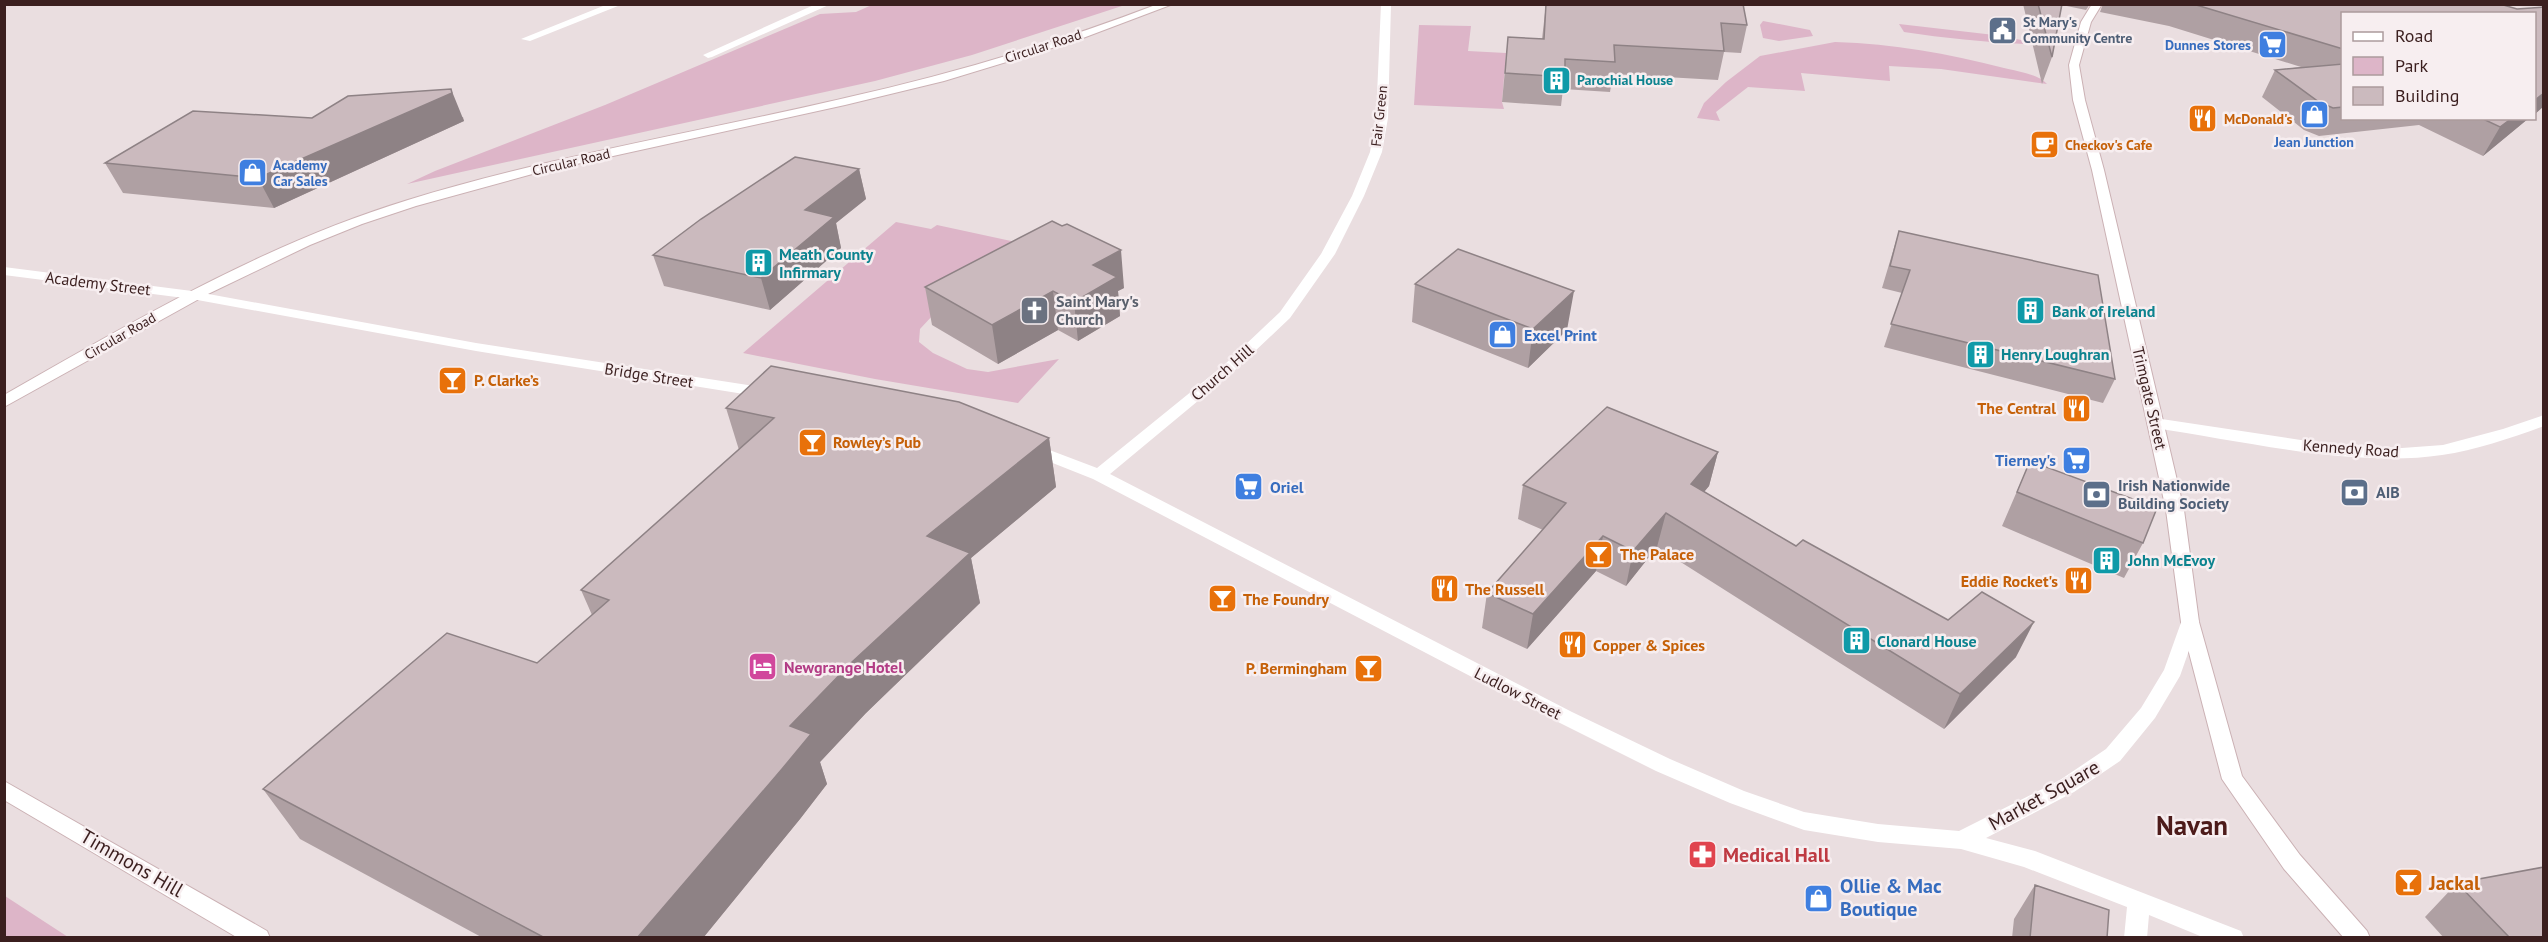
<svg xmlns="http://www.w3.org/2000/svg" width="2548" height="942" viewBox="0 0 2548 942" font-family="'PT Sans',sans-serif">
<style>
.green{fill:#ddb5c8}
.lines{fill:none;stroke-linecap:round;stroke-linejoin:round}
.secondary-casing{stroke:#cbb1b4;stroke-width:2}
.minor{fill:#fff;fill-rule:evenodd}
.tertiary{fill:#fff;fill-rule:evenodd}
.secondary{fill:#fff;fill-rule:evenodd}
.wall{fill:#afa0a3}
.shaded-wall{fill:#8e8285}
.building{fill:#cbbabe;stroke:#8e8285;stroke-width:1.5}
.labels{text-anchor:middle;stroke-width:5;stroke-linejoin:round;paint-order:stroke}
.far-service-label{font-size:14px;font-weight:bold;fill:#4e5e75;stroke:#f7eef0;text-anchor:start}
.far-shop-label{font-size:14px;font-weight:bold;fill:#366cbe;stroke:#f7eef0;text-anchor:end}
.far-street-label{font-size:14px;fill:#3b1f1f;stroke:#f7eef0}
.far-culture-label{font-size:14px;font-weight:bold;fill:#0d838f;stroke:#f7eef0;text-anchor:start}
.far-food-label{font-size:14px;font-weight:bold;fill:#c56008;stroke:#f7eef0;text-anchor:start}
.culture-label{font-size:16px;font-weight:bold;fill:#0d838f;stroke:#f7eef0;text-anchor:start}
.street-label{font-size:16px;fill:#3b1f1f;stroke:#f7eef0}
.worship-label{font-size:16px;font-weight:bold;fill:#5b616d;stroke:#f7eef0;text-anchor:start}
.shop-label{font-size:16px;font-weight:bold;fill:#366cbe;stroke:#f7eef0;text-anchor:start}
.food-label{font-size:16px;font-weight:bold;fill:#c56008;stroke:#f7eef0;text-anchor:start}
.service-label{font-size:16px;font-weight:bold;fill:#4e5e75;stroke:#f7eef0;text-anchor:start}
.hotel-label{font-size:16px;font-weight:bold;fill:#b23c85;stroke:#f7eef0;text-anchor:start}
.near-street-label{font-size:20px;fill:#3b1f1f;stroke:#f7eef0}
.near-health-label{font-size:20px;font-weight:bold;fill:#be3a42;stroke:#f7eef0;text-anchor:start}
.near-food-label{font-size:20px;font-weight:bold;fill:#c56008;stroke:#f7eef0;text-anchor:start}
.near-shop-label{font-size:20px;font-weight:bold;fill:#366cbe;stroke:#f7eef0;text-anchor:start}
.near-district-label{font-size:27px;font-weight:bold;fill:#4d1b1a;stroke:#f7eef0}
</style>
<rect width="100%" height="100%" fill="#eadee0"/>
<path class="green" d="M874,4L1125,5L972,55L875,81L407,184L435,171L605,105L820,14L856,12Z
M1763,21L1810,30L1813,36L1779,41L1763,38L1760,25Z
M1899,24L2003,36L2030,42L2024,44C1984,42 1944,38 1904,32Z
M1419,25L1471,26L1468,51L1506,53L1502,102L1504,109L1414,105Z
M1835,42C1895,44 1946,53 2004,68C2016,71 2038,74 2047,84L1941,69L1889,66L1890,81L1801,73L1805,91L1748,87L1716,112L1720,121L1697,118L1704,103L1726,82L1760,56Z
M896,222L931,229L937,225L1053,250L933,315L920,329L919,342L933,353L967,369L988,372L1059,359L1018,403L875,379L743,353Z
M5,896L68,937H5Z"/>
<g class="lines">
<defs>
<path id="secondary" d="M1158,4H1173L1075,41L944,81L845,105L536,173L416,206L362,224L310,245L208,294L4,407V395C134,321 264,244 408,200C551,156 700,132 845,98C952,74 1056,43 1158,4Z
M2092,4H2102L2091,22L2079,65L2085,100L2104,170L2184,510L2199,622L2242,776L2300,855L2367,931L2370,938H2344L2284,869L2222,779L2181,622L2166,510L2092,170L2073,100L2069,65L2081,22Z
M4,781L267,931L270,938H238L4,800Z"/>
</defs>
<use href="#secondary" class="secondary-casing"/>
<path class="minor" d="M608,4H623L530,41L521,39Z
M816,4H831L712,57L708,58L703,55Z"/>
<path class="tertiary" d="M1381,4H1391L1388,118L1382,152L1364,196L1335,254L1290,318L1234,371L1110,474L1572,712L1670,759L1744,791L1804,812L1878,824L1959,831L2060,780L2106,749L2141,708L2164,670L2183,617L2190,615L2197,617L2199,622L2180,676L2155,718L2120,761L2074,792L1986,838L2035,851L2241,931L2244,938H2205L2149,915L2147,938H2124L2127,907L2024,867L1961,849L1878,842L1804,830L1730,803L1656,771L1558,722L1093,479L1025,452L1023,448L1025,444L1031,443L1097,468L1224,365L1280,312L1321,254L1352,196L1370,152L1376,118Z
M4,267L192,291L476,343L768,388L776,393L768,398L476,351L192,299L4,275Z
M2544,415V426C2511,438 2476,450 2442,455C2356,468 2242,441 2155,428L2147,423L2155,418L2327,444L2402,448L2443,445L2503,429Z"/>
<use href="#secondary" class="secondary"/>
</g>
<path class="wall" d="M1546,4L1747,25L1741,53L1724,52L1718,80L1613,74L1610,92L1563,89L1561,106L1502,102L1508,37L1542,39Z
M2023,4H2090L2086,10L2062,5L2052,57L2042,84Z
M2103,4H2500L2517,9L2544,7V106L2535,114V14H2343V118H2529L2483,156L2419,125L2319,136L2304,130L2262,97L2275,70L2301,67L2169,26L2100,12Z
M463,117L464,121L274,208L123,193L105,163L312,118Z
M859,169L866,199L836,223L841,248L770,310L664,286L653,255Z
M1899,231L2115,379L2103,403L1884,347L1902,293L1882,288Z
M1415,284L1567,330L1528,368L1412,322Z
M925,287L1124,288L1118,291L1120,316L1078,341L1058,330L998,364L932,325Z
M726,408L1049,438L1056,487L971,558L980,603L866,713L820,762L827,784L800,819L703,938H483L300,839L263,789L537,663L592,615L581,590L739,450Z
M1718,452L1709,486L1704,492L1796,546L1948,620L2016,657L1944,729L1657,547L1626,586L1596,571L1527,649L1482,628L1487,593L1543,530L1518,519L1523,485Z
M2030,461L2143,543L2124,578L2002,526Z
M2457,883L2544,938H2444L2425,917Z
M2035,885L2107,938H2012L2014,919Z"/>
<path class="shaded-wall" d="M451,89L464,121L274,208L258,178Z
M2544,93V106L2535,114V100Z
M2512,118H2529L2483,156L2500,127Z
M859,169L866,199L836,223L841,248L770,310L761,278L805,210Z
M1121,250L1124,288L1118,291L1120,316L1078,341L1074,302L1093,265Z
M1053,291L1058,330L998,364L992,325Z
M1574,291L1567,330L1528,368L1533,329Z
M1049,438L1056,487L971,558L980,603L866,713L820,762L827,784L800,819L703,938H637L927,536Z
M1718,452L1709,486L1682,518L1691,484Z
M1666,513L1657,547L1626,586L1633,551Z
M1603,536L1596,571L1527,649L1533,614Z
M2034,622L2016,657L1944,729L1960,694Z"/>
<path class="building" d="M1546,4H1743L1747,25L1721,23L1724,51L1614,45L1615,62L1565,59V77L1505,73L1508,37L1544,39Z
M2038,4H2062L2052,57Z
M2193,4H2500L2517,9L2544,7V93L2535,100V14H2343V49Z
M2343,64V107L2333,108L2319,102L2275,70Z
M451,89L452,93L258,178L105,163L193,111L312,118L348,96Z
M2481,118H2512L2500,127Z
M795,157L859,169L805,210L834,217L761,278L653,255L701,219Z
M1052,221L1062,226L1067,224L1121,250L1093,265L1117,277L1074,302L1053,291L992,325L925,287Z
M1899,231L2098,275L2115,379L1891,324L1910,270L1890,266Z
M1458,249L1574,291L1533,329L1415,284Z
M771,366L959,402L1049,438L927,536L970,553L852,662L790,726L811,734L782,769L637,938H545L263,789L447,633L537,663L609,600L581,590L774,418L726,408Z
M1607,407L1718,452L1691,484L1796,546L1803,540L1948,620L1982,592L2034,622L1960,694L1666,513L1633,551L1603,536L1533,614L1487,593L1566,503L1523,485Z
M2030,461L2157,508L2143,543L2017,492Z
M2544,867V938H2510L2457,883Z
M2035,885L2109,910L2107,938H2030Z"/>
<defs>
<symbol id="civic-square" viewBox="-11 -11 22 22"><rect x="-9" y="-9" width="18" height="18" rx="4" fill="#5c6f8a" stroke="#f7eef0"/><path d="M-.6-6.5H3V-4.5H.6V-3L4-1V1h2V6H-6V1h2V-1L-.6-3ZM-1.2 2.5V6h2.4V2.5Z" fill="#fff"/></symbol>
<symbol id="supermarket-square" viewBox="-11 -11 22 22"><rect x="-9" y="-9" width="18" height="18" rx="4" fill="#3f7fe0" stroke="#f7eef0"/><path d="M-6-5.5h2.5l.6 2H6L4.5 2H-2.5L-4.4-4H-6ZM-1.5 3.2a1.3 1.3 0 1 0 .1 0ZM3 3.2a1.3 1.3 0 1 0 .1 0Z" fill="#fff"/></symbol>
<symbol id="building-square" viewBox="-11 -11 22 22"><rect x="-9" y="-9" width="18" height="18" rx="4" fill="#0f9aa8" stroke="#f7eef0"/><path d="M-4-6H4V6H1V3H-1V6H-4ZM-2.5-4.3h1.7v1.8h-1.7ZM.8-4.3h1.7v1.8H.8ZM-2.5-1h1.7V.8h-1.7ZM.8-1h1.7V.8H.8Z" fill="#fff"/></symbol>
<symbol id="shop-square" viewBox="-11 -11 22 22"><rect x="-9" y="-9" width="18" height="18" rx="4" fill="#3f7fe0" stroke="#f7eef0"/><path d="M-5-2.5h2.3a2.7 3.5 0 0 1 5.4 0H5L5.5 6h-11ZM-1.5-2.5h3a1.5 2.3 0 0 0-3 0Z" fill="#fff"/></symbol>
<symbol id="restaurant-square" viewBox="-11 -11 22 22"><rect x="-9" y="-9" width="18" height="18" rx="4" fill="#e8710a" stroke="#f7eef0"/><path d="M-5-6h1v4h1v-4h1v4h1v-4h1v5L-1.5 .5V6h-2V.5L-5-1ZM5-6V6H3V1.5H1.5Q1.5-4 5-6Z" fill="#fff"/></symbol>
<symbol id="cafe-square" viewBox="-11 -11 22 22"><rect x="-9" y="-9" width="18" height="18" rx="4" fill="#e8710a" stroke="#f7eef0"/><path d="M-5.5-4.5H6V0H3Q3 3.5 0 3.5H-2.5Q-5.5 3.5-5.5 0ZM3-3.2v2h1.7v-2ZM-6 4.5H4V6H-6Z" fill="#fff"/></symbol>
<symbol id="church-square" viewBox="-11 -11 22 22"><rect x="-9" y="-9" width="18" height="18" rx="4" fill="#6b7280" stroke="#f7eef0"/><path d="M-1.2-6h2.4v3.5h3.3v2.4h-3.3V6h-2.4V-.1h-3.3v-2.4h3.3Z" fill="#fff"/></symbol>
<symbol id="bar-square" viewBox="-11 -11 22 22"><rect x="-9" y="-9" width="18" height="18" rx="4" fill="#e8710a" stroke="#f7eef0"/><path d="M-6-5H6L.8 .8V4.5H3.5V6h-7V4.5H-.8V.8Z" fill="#fff"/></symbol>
<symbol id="bank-square" viewBox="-11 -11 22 22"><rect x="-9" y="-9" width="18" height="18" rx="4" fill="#5c6f8a" stroke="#f7eef0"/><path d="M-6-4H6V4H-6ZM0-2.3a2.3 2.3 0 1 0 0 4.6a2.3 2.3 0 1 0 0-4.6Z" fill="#fff"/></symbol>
<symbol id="hotel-square" viewBox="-11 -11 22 22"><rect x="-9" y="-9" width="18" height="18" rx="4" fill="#d1479c" stroke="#f7eef0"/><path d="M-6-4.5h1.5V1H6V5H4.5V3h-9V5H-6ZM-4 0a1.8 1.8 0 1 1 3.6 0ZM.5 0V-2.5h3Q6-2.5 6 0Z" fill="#fff"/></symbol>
<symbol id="pharmacy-square" viewBox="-11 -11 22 22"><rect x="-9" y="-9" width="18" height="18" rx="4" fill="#e0444e" stroke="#f7eef0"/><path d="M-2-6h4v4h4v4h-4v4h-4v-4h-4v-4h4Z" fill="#fff"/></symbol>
</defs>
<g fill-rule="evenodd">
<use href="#civic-square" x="1986" y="14" width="33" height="33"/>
<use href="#supermarket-square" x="2256" y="28" width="33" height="33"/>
<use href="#building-square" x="1540" y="64" width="33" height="33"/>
<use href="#shop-square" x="2298" y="98" width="33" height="33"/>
<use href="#restaurant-square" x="2186" y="102" width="33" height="33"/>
<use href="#cafe-square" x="2028" y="128" width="33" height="33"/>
<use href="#shop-square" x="236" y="156" width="33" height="33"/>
<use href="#building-square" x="742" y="246" width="33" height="33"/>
<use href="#church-square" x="1018" y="294" width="33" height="33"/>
<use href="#building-square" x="2014" y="294" width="33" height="33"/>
<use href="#shop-square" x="1486" y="318" width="33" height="33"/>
<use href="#building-square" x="1964" y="338" width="33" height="33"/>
<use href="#bar-square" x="436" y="364" width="33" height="33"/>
<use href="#restaurant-square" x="2060" y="392" width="33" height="33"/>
<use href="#bar-square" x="796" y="426" width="33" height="33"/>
<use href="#supermarket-square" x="2060" y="444" width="33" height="33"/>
<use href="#supermarket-square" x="1232" y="470" width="33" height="33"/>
<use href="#bank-square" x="2338" y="476" width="33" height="33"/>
<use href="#bank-square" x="2080" y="478" width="33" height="33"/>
<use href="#bar-square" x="1582" y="538" width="33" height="33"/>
<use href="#building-square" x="2090" y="544" width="33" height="33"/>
<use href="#restaurant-square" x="2062" y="564" width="33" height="33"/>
<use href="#restaurant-square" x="1428" y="572" width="33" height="33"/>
<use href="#bar-square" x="1206" y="582" width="33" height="33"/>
<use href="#building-square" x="1840" y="624" width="33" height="33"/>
<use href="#restaurant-square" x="1556" y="628" width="33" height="33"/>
<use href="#hotel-square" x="746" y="650" width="33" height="33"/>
<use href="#bar-square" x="1352" y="652" width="33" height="33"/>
<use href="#pharmacy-square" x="1686" y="838" width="33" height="33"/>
<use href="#bar-square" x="2392" y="866" width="33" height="33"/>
<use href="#shop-square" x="1802" y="882" width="33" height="33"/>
</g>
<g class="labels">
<g class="far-service-label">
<text x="2023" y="27">St Mary's<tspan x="2023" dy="16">Community Centre</tspan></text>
</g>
<g class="far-shop-label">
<text x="2251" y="50">Dunnes Stores</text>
<text x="2314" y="147" text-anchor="middle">Jean Junction</text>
<text x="273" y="170" text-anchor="start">Academy<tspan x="273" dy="16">Car Sales</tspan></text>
</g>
<g class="far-street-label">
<text transform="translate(1043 46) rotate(-18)" y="5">Circular Road</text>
<text transform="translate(1379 116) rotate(-84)" y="5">Fair Green</text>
<text transform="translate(571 162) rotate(-13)" y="5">Circular Road</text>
<text transform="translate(120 336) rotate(-30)" y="5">Circular Road</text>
</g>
<g class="far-culture-label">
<text x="1577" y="85">Parochial House</text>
</g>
<g class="far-food-label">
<text x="2224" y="124">McDonald's</text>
<text x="2065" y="150">Checkov's Cafe</text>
</g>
<g class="culture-label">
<text x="779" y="260">Meath County<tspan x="779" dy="18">Infirmary</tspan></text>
<text x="2052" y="317">Bank of Ireland</text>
<text x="2001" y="360">Henry Loughran</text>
<text x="2128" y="566">John McEvoy</text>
<text x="1877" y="647">Clonard House</text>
</g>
<g class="street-label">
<text transform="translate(98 283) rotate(7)" y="6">Academy Street</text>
<text transform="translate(1222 372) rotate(-41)" y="6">Church Hill</text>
<text transform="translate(649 375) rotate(9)" y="6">Bridge Street</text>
<text transform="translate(2150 398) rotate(77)" y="6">Trimgate Street</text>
<text transform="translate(2351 448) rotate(4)" y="6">Kennedy Road</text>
<text transform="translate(1518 693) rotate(27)" y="6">Ludlow Street</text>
</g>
<g class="worship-label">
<text x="1056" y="307">Saint Mary's<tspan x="1056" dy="18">Church</tspan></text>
</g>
<g class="shop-label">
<text x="1524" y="341">Excel Print</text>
<text x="2056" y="466" text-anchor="end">Tierney's</text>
<text x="1270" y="493">Oriel</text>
</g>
<g class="food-label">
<text x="474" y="386">P. Clarke’s</text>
<text x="2056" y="414" text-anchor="end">The Central</text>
<text x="833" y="448">Rowley’s Pub</text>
<text x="1620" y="560">The Palace</text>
<text x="2058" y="587" text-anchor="end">Eddie Rocket's</text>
<text x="1465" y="595">The Russell</text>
<text x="1243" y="605">The Foundry</text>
<text x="1593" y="651">Copper &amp; Spices</text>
<text x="1347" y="674" text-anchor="end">P. Bermingham</text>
</g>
<g class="service-label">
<text x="2118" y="491">Irish Nationwide<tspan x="2118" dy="18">Building Society</tspan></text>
<text x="2376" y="498">AIB</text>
</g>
<g class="hotel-label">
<text x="784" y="673">Newgrange Hotel</text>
</g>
<g class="near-street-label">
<text transform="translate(2044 795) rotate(-29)" y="7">Market Square</text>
<text transform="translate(132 863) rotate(30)" y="7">Timmons Hill</text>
</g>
<g class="near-health-label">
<text x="1723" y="862">Medical Hall</text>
</g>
<g class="near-food-label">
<text x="2429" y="890">Jackal</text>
</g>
<g class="near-shop-label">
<text x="1840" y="893">Ollie &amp; Mac<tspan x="1840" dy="23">Boutique</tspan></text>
</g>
<g class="near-district-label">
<text x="2192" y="835">Navan</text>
</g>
</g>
<rect width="2548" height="942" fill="none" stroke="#3b1f1f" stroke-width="12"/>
<rect x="2341" y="12" width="195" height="108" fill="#f7eef0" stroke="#ac9b9c" stroke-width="1.5"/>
<rect x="2353" y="32" width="30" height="9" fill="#ffffff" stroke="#ac9b9c" stroke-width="1.5"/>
<text x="2395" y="42" font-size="18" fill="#3b1f1f">Road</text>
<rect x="2353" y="57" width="30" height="18" fill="#ddb5c8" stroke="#ac9b9c" stroke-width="1.5"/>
<text x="2395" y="72" font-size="18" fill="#3b1f1f">Park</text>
<rect x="2353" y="87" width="30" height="18" fill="#cbbabe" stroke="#ac9b9c" stroke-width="1.5"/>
<text x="2395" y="102" font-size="18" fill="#3b1f1f">Building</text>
</svg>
